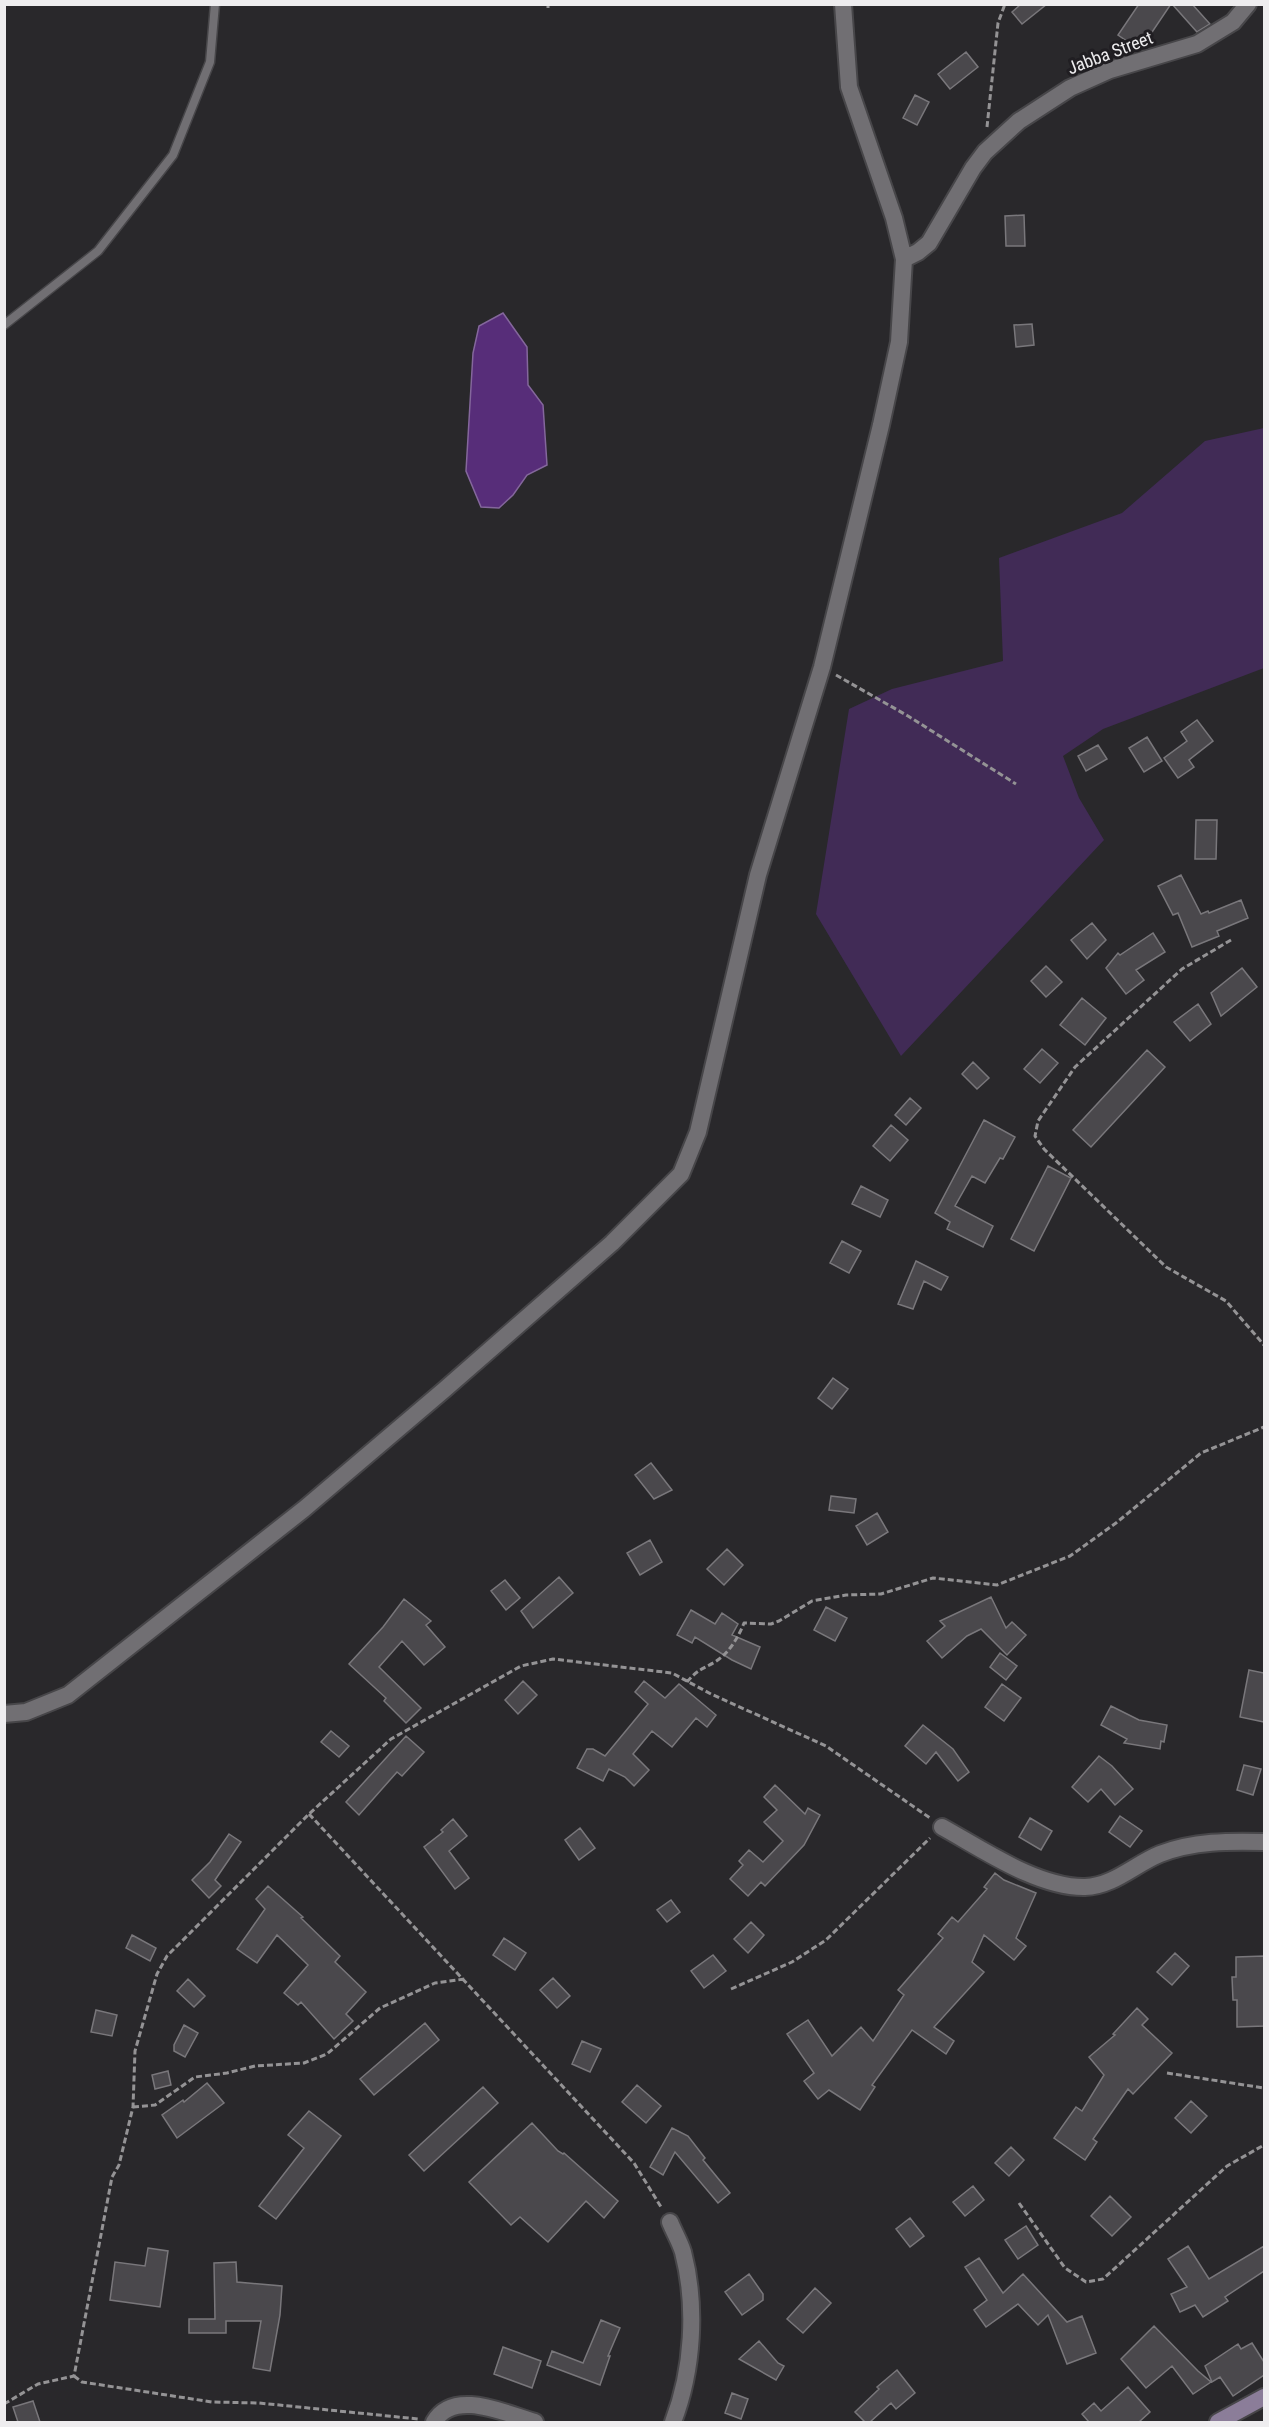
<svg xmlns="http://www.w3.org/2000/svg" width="1269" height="2427" viewBox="0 0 1269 2427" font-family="'Roboto Condensed',sans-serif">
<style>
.green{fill:#412b56}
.water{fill:#572d79;stroke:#84679c;stroke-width:1.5}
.building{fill:#4a484c;stroke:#79777b;stroke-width:1.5}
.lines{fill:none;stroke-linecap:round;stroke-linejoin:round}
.service-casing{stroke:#474649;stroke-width:11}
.minor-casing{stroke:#474649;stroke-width:20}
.secondary-casing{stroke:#474649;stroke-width:20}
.path{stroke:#949395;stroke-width:3;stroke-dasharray:6 3;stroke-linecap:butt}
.service{stroke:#716f73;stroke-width:8}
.minor{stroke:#716f73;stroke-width:16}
.secondary{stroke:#8b7d99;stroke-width:16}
.labels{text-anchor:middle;stroke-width:6;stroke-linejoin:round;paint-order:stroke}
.street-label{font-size:18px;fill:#eeedef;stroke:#201e22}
</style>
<rect width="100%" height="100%" fill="#29282b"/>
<path class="green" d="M1264,428V668L1103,729L1063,756L1079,798L1104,840L901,1056L816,914L849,709L892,689L1003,661L999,558L1122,513L1205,441Z"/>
<path class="water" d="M503,313L527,347L528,385L543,405L547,465L527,475L513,495L499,508L481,507L466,471L473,353L479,326Z"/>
<path class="building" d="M1021,4H1047L1022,24L1012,12Z
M1139,4H1171L1140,50L1118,35Z
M1172,4H1192L1210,24L1197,32Z
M966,52L978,67L950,89L938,74Z
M915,95L929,102L917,125L903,118Z
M1024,215L1025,246H1006L1005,216Z
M1032,324L1034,345L1016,347L1014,325Z
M1197,720L1213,741L1189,760L1194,767L1178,778L1164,758L1187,741L1181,732Z
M1147,737L1162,761L1144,772L1129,748Z
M1098,745L1107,759L1086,771L1078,756Z
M1196,820H1217L1216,859H1195Z
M1181,875L1201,914L1208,911L1209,913L1241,900L1248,918L1217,931L1219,936L1192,947L1178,913L1173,915L1158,886Z
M1092,923L1106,940L1087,959L1071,940Z
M1153,933L1165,952L1136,970L1144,980L1126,994L1106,968L1118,953L1120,955Z
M1046,966L1062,982L1046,997L1031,981Z
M1242,968L1257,987L1221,1016L1211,993Z
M1082,998L1106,1018L1085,1045L1060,1025Z
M1198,1004L1211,1024L1190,1041L1174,1022Z
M1042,1049L1058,1063L1040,1083L1024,1069Z
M1147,1050L1165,1067L1091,1147L1073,1130Z
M973,1062L989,1078L977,1089L962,1074Z
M910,1098L921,1108L906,1125L895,1115Z
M984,1120L1015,1137L1003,1159L1000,1158L985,1183L972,1176L955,1206L993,1226L983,1247L947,1229L950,1222L935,1213Z
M891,1125L908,1140L890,1161L873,1146Z
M1048,1166L1071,1178L1034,1251L1011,1239Z
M861,1186L888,1200L880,1217L852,1204Z
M842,1241L861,1251L849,1273L830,1263Z
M916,1261L948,1277L941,1290L924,1281L913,1309L898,1304Z
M833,1378L848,1389L832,1409L818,1398Z
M651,1463L672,1490L654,1499L635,1475Z
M831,1496L856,1499L854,1513L829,1510Z
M877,1513L888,1532L867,1545L856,1526Z
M650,1540L662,1562L640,1575L627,1553Z
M727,1549L743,1565L724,1585L707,1569Z
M559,1577L573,1593L533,1628L521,1611Z
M505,1580L520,1598L506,1610L491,1591Z
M991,1597L1006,1628L1012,1622L1026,1635L1007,1655L981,1629L967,1636L942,1658L927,1641L945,1626L940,1621Z
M404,1599L431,1621L426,1625L445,1647L424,1665L402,1641L379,1667L421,1708L406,1723L384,1701L386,1698L349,1664L383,1627Z
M826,1607L847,1618L835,1641L814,1630Z
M691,1610L715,1624L722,1613L738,1624L732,1635L760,1647L751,1669L732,1660L695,1637L692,1643L677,1635Z
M1000,1653L1017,1666L1006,1680L990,1667Z
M1249,1670L1264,1673V1722L1240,1717Z
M523,1681L537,1695L518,1714L505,1700Z
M644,1681L665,1698L679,1684L716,1715L707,1727L696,1718L672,1747L652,1731L633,1754L649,1770L634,1786L625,1777L609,1769L603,1781L577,1768L587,1749H593L605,1756L648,1704L635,1692Z
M1002,1684L1021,1698L1004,1721L985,1707Z
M1111,1706L1139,1720L1167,1725L1164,1742L1161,1741L1160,1749L1124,1743L1127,1739L1101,1725Z
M923,1725L953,1749L969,1772L958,1781L936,1752L926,1764L905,1746Z
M331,1731L349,1746L339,1757L321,1742Z
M406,1736L424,1752L402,1776L397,1772L359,1815L346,1802Z
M1099,1756L1112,1766L1133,1789L1115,1805L1101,1789L1088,1802L1072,1787Z
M1244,1765L1261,1769L1253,1795L1237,1790Z
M775,1785L805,1814L808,1808L820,1815L804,1845L765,1886L761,1882L748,1896L730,1879L743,1865L739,1861L749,1850L763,1862L783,1841L764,1822L777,1810L764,1797Z
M1120,1816L1142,1831L1130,1847L1109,1832Z
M1030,1818L1052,1831L1041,1850L1019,1837Z
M453,1819L467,1836L449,1851L469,1878L455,1889L424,1847L443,1832L441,1830Z
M580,1828L595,1848L579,1860L565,1840Z
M229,1834L241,1842L215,1880L221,1886L209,1898L192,1880L210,1862Z
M995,1873L1004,1880L1036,1893L1016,1938L1026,1946L1014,1960L984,1935L972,1962L984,1972L934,2027L954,2041L946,2054L912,2030L872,2085L875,2087L860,2110L829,2090L818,2099L804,2081L814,2073L787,2034L808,2020L832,2056L861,2027L873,2041L904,1995L898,1990L943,1938L938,1934L952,1917L958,1922L987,1889L984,1887Z
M268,1886L303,1917L301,1918L340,1956L335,1962L366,1992L346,2014L353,2021L334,2039L301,2002L298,2005L284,1993L308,1965L277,1935L257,1963L237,1949L265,1909L256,1899Z
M671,1900L680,1912L667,1922L657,1910Z
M751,1922L764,1935L748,1953L734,1939Z
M132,1935L156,1948L150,1961L126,1948Z
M504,1938L526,1953L515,1970L493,1955Z
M1175,1953L1189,1966L1172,1985L1157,1972Z
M713,1955L726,1971L704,1988L691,1971Z
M1264,1956V2026L1237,2027V2000H1233L1232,1977H1236V1957Z
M553,1978L570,1996L557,2008L540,1990Z
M188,1979L205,1996L194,2007L177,1991Z
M1137,2008L1148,2019L1142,2025L1172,2053L1133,2094L1128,2089L1093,2139L1097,2142L1085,2160L1054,2138L1076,2107L1082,2111L1104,2075L1089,2057L1115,2035L1113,2034Z
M96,2010L117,2015L112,2036L91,2032Z
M425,2023L439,2040L374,2095L360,2079Z
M184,2025L198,2033L185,2057L174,2051V2045Z
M582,2041L601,2049L590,2072L572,2064Z
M168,2071L171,2085L155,2089L152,2075Z
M207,2083L224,2103L177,2138L162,2115L183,2100L184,2102Z
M637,2085L661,2106L646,2123L622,2102Z
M483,2087L498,2103L424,2171L409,2155Z
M1191,2101L1207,2116L1191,2133L1175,2118Z
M309,2111L341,2136L276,2219L259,2206L304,2148L288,2135Z
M532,2123L558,2151L563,2154L564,2153L618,2201L604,2218L586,2201L548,2242L520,2217L511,2225L469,2182Z
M672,2128L688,2136L705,2158L703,2160L730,2193L718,2203L675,2152L663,2175L650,2167Z
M1011,2147L1024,2160L1009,2176L995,2163Z
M973,2186L984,2200L965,2216L953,2202Z
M1110,2196L1131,2217L1112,2236L1091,2216Z
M910,2218L924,2236L910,2247L896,2229Z
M1026,2226L1038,2245L1018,2259L1005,2240Z
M1188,2246L1209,2279L1264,2246V2271L1225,2297L1228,2301L1203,2317L1195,2305L1180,2312L1171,2294L1187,2287L1168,2259Z
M148,2248L168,2251L160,2307L110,2300L115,2262L145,2266Z
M979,2258L1003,2293L1023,2274L1067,2322L1082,2316L1096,2353L1067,2364L1048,2315L1038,2325L1018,2304L986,2327L974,2310L987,2300L965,2267Z
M236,2262L237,2282L282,2286L280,2315L270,2371L253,2368L261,2321H226V2333H189V2319H215L214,2263Z
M749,2274L763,2294V2300L742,2315L725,2292Z
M815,2288L831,2303L803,2333L787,2319Z
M601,2320L620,2328L608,2356H610L600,2385L547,2365L552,2351L583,2363Z
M1154,2326L1198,2371L1211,2382L1193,2394L1172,2366L1146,2388L1121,2359Z
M759,2341L778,2363L784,2366L776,2380L739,2359Z
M1252,2343L1264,2362V2375L1233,2396L1220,2377L1212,2382L1205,2366L1238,2344L1241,2349Z
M503,2347L541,2361L532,2388L494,2374Z
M897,2370L915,2393L896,2409L891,2403L870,2422H865L855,2412L879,2389L877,2387Z
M1128,2387L1150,2412L1139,2422H1089L1082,2414L1094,2403L1101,2411Z
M732,2393L748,2399L741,2419L725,2413Z
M33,2401L40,2422H18L13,2407Z"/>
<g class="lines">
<defs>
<path id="service" d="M4,325L98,251L173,155L210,62L215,4"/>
<path id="minor" d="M904,259L918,252L929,243L973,168L985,152L1019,121L1070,88L1110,70L1197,44L1233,22L1248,4
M4,1714L26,1712L68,1695L304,1509L444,1390L612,1243L681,1174L698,1132L758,875L822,667L881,425L899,342L904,259L894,218L849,87L843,4
M942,1827C982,1849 1038,1888 1085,1887C1114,1886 1135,1864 1160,1854C1193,1841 1230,1841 1264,1842
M670,2222C674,2232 680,2242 683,2252C697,2306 693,2370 673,2422
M434,2422C454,2388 506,2414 535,2422"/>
<path id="secondary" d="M1218,2422L1264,2397"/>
</defs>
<use href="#service" class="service-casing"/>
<use href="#minor" class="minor-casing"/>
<use href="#secondary" class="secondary-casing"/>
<path class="path" d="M548,4V8
M987,127L998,23L1005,4
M836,675L908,716L1016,784
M1231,940L1182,969L1075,1067L1038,1121L1035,1136L1044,1149L1166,1267L1226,1301L1264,1345
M687,1682C698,1669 701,1670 715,1662C729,1653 738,1638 744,1623L771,1624L779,1621L812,1601L846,1595L881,1594L933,1578L997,1585L1070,1556L1116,1523L1201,1453L1264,1427
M309,1814L634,2163L661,2207
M731,1989L792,1962L826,1940L930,1838
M1167,2073L1264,2088
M133,2107L155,2105L195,2077L227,2073L255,2066L304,2063L327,2054L380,2008L435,1983L465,1979
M1019,2203L1065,2268L1086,2282L1103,2279L1227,2166L1264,2145
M74,2376L82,2382L212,2402L259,2403L418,2419
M4,2404L38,2384L74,2376L112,2177L119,2165L133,2107L135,2051L157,1974L167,1956L309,1814L391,1739L521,1666L553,1659L672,1673L711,1694L826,1746L930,1818"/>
<use href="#service" class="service"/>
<use href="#minor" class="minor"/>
<use href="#secondary" class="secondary"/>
</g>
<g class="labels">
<g class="street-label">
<text transform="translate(1110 53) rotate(-21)" y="6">Jabba Street</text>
</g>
</g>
<rect width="1269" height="2427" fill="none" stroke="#eeedef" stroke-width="12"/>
</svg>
